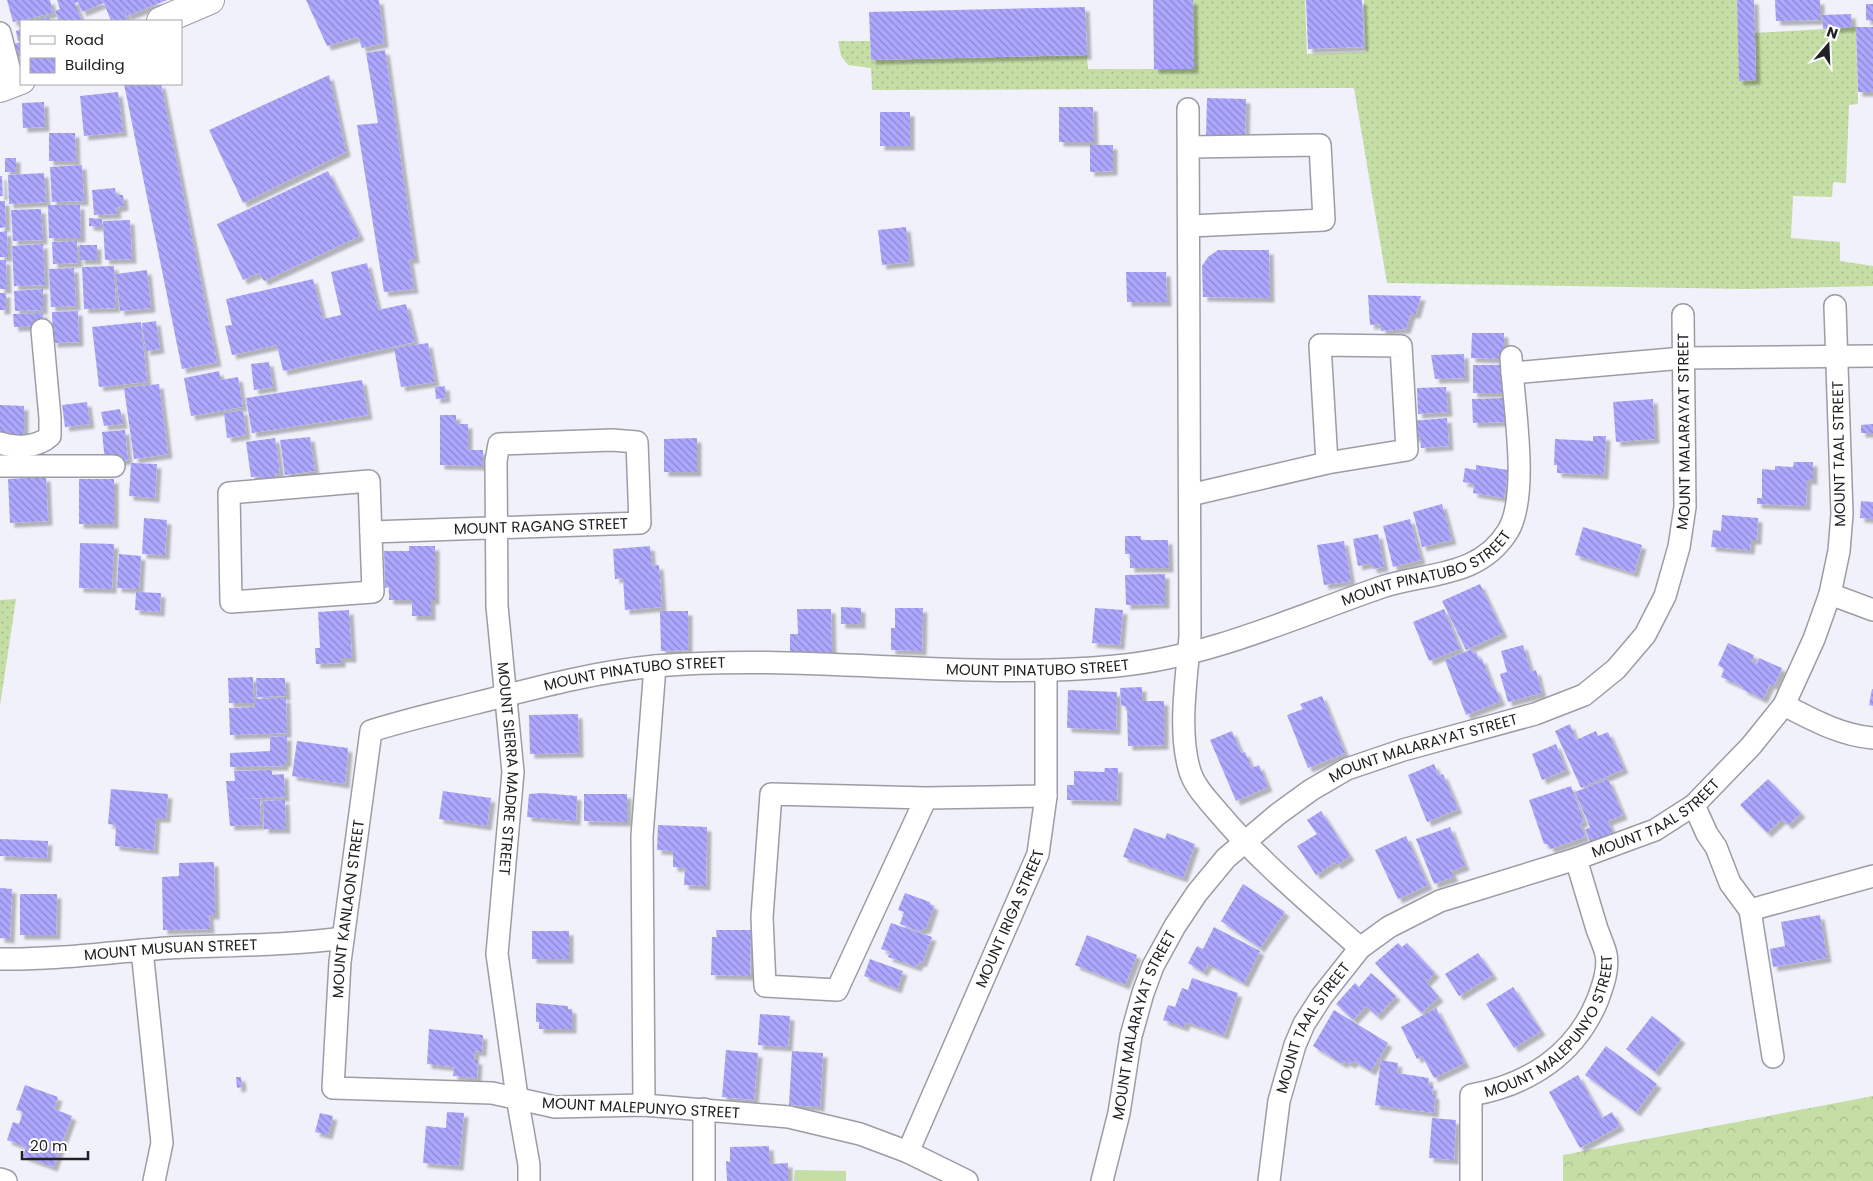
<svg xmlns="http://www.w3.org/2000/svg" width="1873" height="1181" viewBox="0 0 1873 1181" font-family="Poppins,sans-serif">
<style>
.grass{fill:url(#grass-dots)}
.forest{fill:url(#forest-crowns)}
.pitch{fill:#c5dea6}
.building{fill:url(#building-back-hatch);filter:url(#shadow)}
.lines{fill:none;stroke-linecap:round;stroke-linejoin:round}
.minor-casing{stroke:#9c9ca5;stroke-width:24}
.secondary-casing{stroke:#9c9ca5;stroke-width:30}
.minor{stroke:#fff;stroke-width:21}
.secondary{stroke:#fff;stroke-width:28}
.labels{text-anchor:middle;stroke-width:5;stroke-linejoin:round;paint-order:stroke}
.street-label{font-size:15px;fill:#212124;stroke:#fff}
</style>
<defs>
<pattern id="grass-dots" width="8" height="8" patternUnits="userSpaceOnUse" patternTransform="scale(1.25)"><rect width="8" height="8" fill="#c5dea6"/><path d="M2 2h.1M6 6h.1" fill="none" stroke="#a9be8f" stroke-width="1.8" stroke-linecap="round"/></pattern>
<pattern id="forest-crowns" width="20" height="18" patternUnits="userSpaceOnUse" patternTransform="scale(1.25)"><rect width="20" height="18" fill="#c5dea6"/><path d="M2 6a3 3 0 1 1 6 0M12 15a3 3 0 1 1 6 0" fill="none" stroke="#a9be8f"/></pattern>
<pattern id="building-back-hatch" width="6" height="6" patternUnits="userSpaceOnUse" patternTransform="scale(1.25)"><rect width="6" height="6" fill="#ada7fd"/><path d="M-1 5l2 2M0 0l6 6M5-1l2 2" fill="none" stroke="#8c88cd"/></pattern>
<filter id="shadow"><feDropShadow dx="4.5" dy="4.5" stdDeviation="1" flood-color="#0004"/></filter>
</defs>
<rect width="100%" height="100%" fill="#f1f1fb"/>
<path class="grass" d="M1193,0H1305L1307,54L1366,52L1364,0H1737L1740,81L1756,80L1755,33L1856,27L1858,104L1849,105L1846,183L1833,182L1832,197L1793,196L1791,238L1840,242V261L1873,266V286L1744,289L1387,283L1354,88L872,90L871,68L848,65L841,56L838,41H870L871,60L1087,55L1088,69H1193Z
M16,599L0,706V600Z"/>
<path class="forest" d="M1873,1096V1181H1563V1155Z"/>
<path class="pitch" d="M795,1170L846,1171V1181H794Z"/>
<path class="building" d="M7,0H50L53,13L13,22Z
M57,0H167L127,16L123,5L127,19L121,21H111L104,3L82,12L78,2L75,3L82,21H59L55,11L60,9Z
M306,0H379L384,43L362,48L358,37L327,46Z
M1153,0H1193L1194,69H1154Z
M1306,0H1362L1364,47L1308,49Z
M1737,0H1754L1756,80L1739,81Z
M1775,0H1820V20L1776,21Z
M1866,4H1873V21L1866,20Z
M1085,7L1087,55L871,60L869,12Z
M1851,14L1852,27L1823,29L1822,15Z
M49,17L50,21H34V20Z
M1856,27H1873V92H1858Z
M21,29V40L18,41L16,31Z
M21,42V56L17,57L14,44Z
M385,50L415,259H409L414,289L384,292L357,125L378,123L366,53Z
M329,75L346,152L243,203L209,130Z
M124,84H161L217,362L182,369Z
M118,92L123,132L84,136L80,96Z
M1207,98L1246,99L1245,137L1206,136Z
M44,102L45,127L23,128L22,103Z
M1059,107H1093L1094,142H1059Z
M880,112H910V146H880Z
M49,133H75L76,161H49Z
M1090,145H1113V171L1090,172Z
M5,158H16V172H5Z
M82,165L84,201L52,202L50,167Z
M328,171L360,236L264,281L259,273L243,280L217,224Z
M44,173L46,202L9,204L8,175Z
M0,176H2L3,196H0Z
M115,188L116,195H123L124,206L116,208L117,214L94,215L92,190Z
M0,201H5L6,227L0,228Z
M48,205H80L81,238H49Z
M41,209L43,240L13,241L11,210Z
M89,218L102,219V227L89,226Z
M130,220L132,259L105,260L103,221Z
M906,227L910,262L882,265L878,230Z
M7,231L8,257H0V232Z
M77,241L78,263L53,264L52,242Z
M43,244L45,285L14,286L12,246Z
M80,245H97V260H80Z
M1218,250H1269L1270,298L1203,297L1202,266L1208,257Z
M0,260H6L7,289H0Z
M367,263L378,310L406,304L415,342L283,371L277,345L232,355L225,326L232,325L226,299L313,279L323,319L341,315L331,272Z
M114,266L116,308L84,309L82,267Z
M74,268L76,306L51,307L49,269Z
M147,270L151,308L120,311L116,274Z
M1126,272H1166L1167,302H1127Z
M43,289V310L15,311L14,291Z
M0,293H6V310H0Z
M1368,295L1421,296L1416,314H1411L1406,329L1381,331V324L1370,325Z
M78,311L79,342L53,343L52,312Z
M43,313L44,326L14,327L13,314Z
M156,321L160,349L146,351L142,323Z
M141,322L147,382L99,387L92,327Z
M1472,333H1504V359L1471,358Z
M428,343L435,382L401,387L394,348Z
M1464,354L1465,378L1435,379L1431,355Z
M269,362L273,387L254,390L251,364Z
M1473,365H1504L1505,393H1473Z
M219,371L221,380L238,377L243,407L191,416L184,378Z
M362,380L368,415L252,433L246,398Z
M159,384L168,454L134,459L124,388Z
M445,386L446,398L436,399L435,387Z
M1446,387L1448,412L1418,414L1417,388Z
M1505,398L1506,422L1473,423L1472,399Z
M1653,399L1655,439L1616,442L1613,402Z
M87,402L90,424L65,427L62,405Z
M0,405L24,406V441H0Z
M120,409L123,424L104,426L101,412Z
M243,410L246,435L227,438L224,413Z
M440,415H456V424H468V450H483V466L440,465Z
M1447,418L1449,446L1421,448L1420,437L1413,438L1411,421Z
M1873,424V433H1861V425Z
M125,430L128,460L105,462L102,432Z
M1593,436H1606L1604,475L1557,473V465H1554L1555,439L1593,441Z
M310,437L315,471L285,475L280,440Z
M275,438L280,473H275L276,482L261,484L260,476L251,477L246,442Z
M697,438V472H664V439Z
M1794,462H1813V480H1807L1806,506L1757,504V498H1762V469L1775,470V466L1793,467Z
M131,463L157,464L155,498L129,496Z
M1476,465L1508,470L1504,498L1473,493L1474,484L1463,482L1465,468L1476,470Z
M46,477L48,521L10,523L8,479Z
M79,479H114V524H79Z
M1861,501L1873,502V519L1860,518Z
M1442,504L1452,540L1422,547L1413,512Z
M1722,515L1758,518L1757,540H1751L1750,550L1711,547L1713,530L1721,531Z
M144,518L167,520L165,555L142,554Z
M1410,519L1421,560L1393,567L1383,526Z
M1583,527L1642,545L1634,573L1575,555Z
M1378,534L1384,567L1373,569L1371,563L1358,566L1353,539Z
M1125,536H1141V540H1168L1169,568H1130V554H1125Z
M1344,541L1351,581L1324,585L1317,545Z
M80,543L114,544L112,589L79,588Z
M409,546H435V600H431V616H412V600H389V587L385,588L384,551H409Z
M650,546L652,566L659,565L662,607L625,610L623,578L615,579L613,549Z
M119,554L141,556L139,589L117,588Z
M1165,574V604L1126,605L1125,575Z
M1480,584L1503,633L1466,650L1442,601Z
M136,592L161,593L160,612L135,610Z
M841,607L861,608V624H841Z
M895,608H923L922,651L891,650V628H895Z
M1095,608L1123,610L1120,645L1092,643Z
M797,609H831L832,652H805V655H790V634H798Z
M1444,609L1460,649L1429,661L1413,622Z
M349,610L352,658H341V663L316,664L315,648H320L318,612Z
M660,611H688V650L661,651Z
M1728,643L1754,655L1752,661L1757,664L1759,658L1782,668L1774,686L1770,684L1763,699L1742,689L1743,687L1721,677L1724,669L1718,665Z
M1523,645L1531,672L1536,670L1542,693L1508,702L1500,674L1507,672L1501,651Z
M1472,649L1473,653L1476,652L1479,660L1482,659L1493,688H1495L1501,701L1466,715L1445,660Z
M253,677L254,703H229L228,678Z
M256,678H285L286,696L257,697Z
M1142,687V701H1164V745L1128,746L1127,707L1121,705L1120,688Z
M1872,689H1873V706L1869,705Z
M1068,690L1117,692L1116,730L1067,728Z
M1322,696L1345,753L1308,768L1287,715L1303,709L1300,704Z
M286,698L287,733L230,735L229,708L255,707V699Z
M578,714L579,753L530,754L529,715Z
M1570,724L1576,740L1596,731L1598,736L1608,732L1624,769L1581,788L1555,731Z
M1232,731L1241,753L1245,752L1252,768L1259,765L1268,787L1236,801L1210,740Z
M287,736V762H284V766L230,767V753L270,751V737Z
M297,741L348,748L345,784L292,776Z
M1556,744L1566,770L1542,780L1532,754Z
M1434,764L1439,776L1443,774L1458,809L1427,822L1408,775Z
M1105,768H1118L1117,801L1067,800V785H1074V771L1104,772Z
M272,770V775L284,774L285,797L241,799H260L261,825L230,826L226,781H235L234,771Z
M1608,779L1623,815L1608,821L1613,834L1591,843L1585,830L1590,827L1575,792Z
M1768,779L1801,813L1788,825L1782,819L1767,833L1740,805Z
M1571,786L1584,822L1580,823L1585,837L1550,849L1548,844H1544L1529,800Z
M111,789L168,794L166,818H156L154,850L115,846L116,825L108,824Z
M443,791L491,798L487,826L439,819Z
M542,793L577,796L576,821L527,817L529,794Z
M584,794H627V822L584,821Z
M285,800L286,829H264L263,801Z
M1321,811L1350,856L1337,865L1335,862L1316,875L1297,846L1317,834L1307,820Z
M658,825L707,827L706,886L684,885L685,868L673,867V851L657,850Z
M1450,827L1465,866L1451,871L1454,877L1434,884L1416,839Z
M1134,828L1165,839L1167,833L1195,844L1183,878L1123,857Z
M1406,836L1428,885L1398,899L1375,850Z
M0,839L48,841L47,858L0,856Z
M214,862L215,915H209L210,929L163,930L162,877L179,876V863Z
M1243,884L1285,912L1260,948L1221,921Z
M0,888L12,889L10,939L0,938Z
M905,893L930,902V904L934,906L926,929H922L921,932L900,924L904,912L898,910Z
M20,894H57L56,935H20Z
M1820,915L1827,958L1773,967L1770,949L1785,946L1781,922Z
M891,923L932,937L922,963L919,962L917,967L888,957L890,952L881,949Z
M1214,927L1260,951L1244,983L1208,964L1203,972L1188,963L1197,946L1203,949Z
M716,930H751L750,976L711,975L712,937H717Z
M532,931H569V959H532Z
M1087,935L1137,955L1125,985L1075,965Z
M1398,943L1402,947L1407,943L1435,973L1426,982L1439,997L1421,1013L1375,963Z
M1478,953L1493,975L1459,996L1445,974Z
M870,959L903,971L897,989L864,976Z
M1371,973L1396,996L1377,1016L1366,1006L1353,1020L1336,1004L1355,983L1359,987Z
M1192,978L1238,993L1224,1035L1186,1022L1184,1027L1163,1020L1168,1005L1175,1007L1182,988L1188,990Z
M1513,987L1541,1031L1514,1048L1486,1004Z
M536,1003L568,1006V1009H572V1029H539V1022H536Z
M1436,1008L1465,1063L1434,1078L1422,1056L1417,1059L1401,1027Z
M1334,1010L1388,1043L1371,1071L1354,1061L1351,1064L1345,1061L1343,1064L1313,1046Z
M760,1014L790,1016L788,1047L758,1045Z
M1652,1016L1681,1039L1655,1072L1626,1049Z
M429,1029L483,1035L482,1052L475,1051L474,1060H478L477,1078L453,1076L454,1067L427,1064Z
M1606,1046L1657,1084L1636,1112L1585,1075Z
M726,1050L758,1053L754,1100L722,1097Z
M792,1051L823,1053L820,1107L789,1105Z
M1381,1060L1398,1063L1397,1073L1429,1078L1428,1085L1433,1086L1432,1094L1435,1095L1434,1113L1375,1105Z
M1578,1075L1602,1118L1612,1112L1620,1126L1580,1148L1549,1092Z
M236,1077H241L242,1087L237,1088Z
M25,1085L58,1097L54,1109L72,1116L53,1167L23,1156L26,1147L7,1140L13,1122L19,1124L23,1112L16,1110Z
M447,1112L464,1113L459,1166L423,1163L426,1126L446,1128Z
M320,1113L333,1116L328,1135L315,1132Z
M1432,1118L1456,1120L1454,1160L1429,1158Z
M769,1146L770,1164L788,1163V1181H727L726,1161L730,1162V1147Z"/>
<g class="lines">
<defs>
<g id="minor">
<path d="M0,33L13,83"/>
<path d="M1188,109L1190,636C1187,676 1178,728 1189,768C1193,785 1207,799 1218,812C1260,862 1311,904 1360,948"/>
<path d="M1189,147L1320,145L1324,220L1190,226"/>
<path d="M1512,373L1683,358L1873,356"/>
<path d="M0,443C15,448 37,448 50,436V418L42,330"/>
<path d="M0,466H114"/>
<path d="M369,481L373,592L231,602L229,493Z"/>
<path d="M1190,495L1327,463L1407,450L1401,346L1320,345L1327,463"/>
<path id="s1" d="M371,532L640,523L637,442L612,440L499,444L496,461L497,606L513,772L497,954L517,1097L529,1165V1181"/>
<path d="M1830,594L1873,610"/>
<path d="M1784,705C1813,720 1840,735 1873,738"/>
<path d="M926,798L837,990L765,986L762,917L771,794L926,798L1046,796"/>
<path d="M1694,805L1707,834L1716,847L1730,883L1750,910L1773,1057"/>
<path d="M1750,910L1873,876"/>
<path d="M142,950L162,1143L154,1181"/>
<path id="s2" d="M0,959C56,960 112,952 167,948C226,945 284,946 343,938"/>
<path d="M644,1105L642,836L655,666"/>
<path d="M704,1109V1181"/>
<path id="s3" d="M908,1152L1038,854L1046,796V670"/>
<path d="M0,1179L6,1181"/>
<path id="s4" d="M967,1181L908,1152L860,1134L789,1117L644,1105L555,1107L492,1093L333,1088L340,962L371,731C405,720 441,712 476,703C535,688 594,672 655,666C808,653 963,681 1116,666C1210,657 1295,617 1382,587C1428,572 1479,578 1508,531C1530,494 1513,401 1511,357"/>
<path id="s5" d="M1102,1181L1119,1113L1131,1036L1143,993L1153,966L1175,926L1197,893L1226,858L1278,814L1311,790L1347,769L1403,750L1535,714L1584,695L1616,669L1645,635L1665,596L1679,547L1685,507L1683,315"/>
<path id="s6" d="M1269,1181L1279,1101L1295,1045L1304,1024L1322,996L1360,948L1389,927L1440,901L1576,859L1655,830L1694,805L1751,746L1784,705L1814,639L1830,594L1839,551L1842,514L1835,306"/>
<path id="s7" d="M1471,1181V1095C1529,1085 1576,1054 1598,999C1603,985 1609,969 1606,954C1604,946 1600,937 1597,929C1590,906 1583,883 1576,859"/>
</g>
<path id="secondary" d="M161,21L210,0
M0,88L21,80"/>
</defs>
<use href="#minor" class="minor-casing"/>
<use href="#secondary" class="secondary-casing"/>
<use href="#minor" class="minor"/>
<use href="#secondary" class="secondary"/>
</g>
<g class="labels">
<g class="street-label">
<text dy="5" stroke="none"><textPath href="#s5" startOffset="1048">MOUNT MALARAYAT STREET</textPath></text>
<text transform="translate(1839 454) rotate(-91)" y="5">MOUNT TAAL STREET</text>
<text dy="5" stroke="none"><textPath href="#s1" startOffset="170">MOUNT RAGANG STREET</textPath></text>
<text dy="5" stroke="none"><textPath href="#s4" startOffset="2088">MOUNT PINATUBO STREET</textPath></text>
<text dy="5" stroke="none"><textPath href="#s4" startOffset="1682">MOUNT PINATUBO STREET</textPath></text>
<text dy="5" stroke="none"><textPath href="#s4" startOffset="1278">MOUNT PINATUBO STREET</textPath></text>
<text dy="5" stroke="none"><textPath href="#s5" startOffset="582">MOUNT MALARAYAT STREET</textPath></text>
<text dy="5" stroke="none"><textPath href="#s1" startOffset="814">MOUNT SIERRA MADRE STREET</textPath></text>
<text dy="5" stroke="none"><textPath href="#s6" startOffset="582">MOUNT TAAL STREET</textPath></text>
<text dy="5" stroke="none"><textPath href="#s4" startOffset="828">MOUNT KANLAON STREET</textPath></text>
<text dy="5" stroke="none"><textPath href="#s3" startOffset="255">MOUNT IRIGA STREET</textPath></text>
<text dy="5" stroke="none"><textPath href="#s2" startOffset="171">MOUNT MUSUAN STREET</textPath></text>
<text dy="5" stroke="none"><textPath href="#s7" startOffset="199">MOUNT MALEPUNYO STREET</textPath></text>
<text dy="5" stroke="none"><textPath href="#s5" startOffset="162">MOUNT MALARAYAT STREET</textPath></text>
<text dy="5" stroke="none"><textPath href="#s6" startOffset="162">MOUNT TAAL STREET</textPath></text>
<text transform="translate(641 1108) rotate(3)" y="5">MOUNT MALEPUNYO STREET</text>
</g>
</g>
<rect x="20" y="20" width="162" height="65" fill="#ffffff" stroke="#a6a6a7"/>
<rect x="30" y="36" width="25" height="8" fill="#ffffff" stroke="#a6a6a7"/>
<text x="65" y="45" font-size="15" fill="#212124">Road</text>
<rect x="30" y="58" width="25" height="15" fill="url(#building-back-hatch)" stroke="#a6a6a7"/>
<text x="65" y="70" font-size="15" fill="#212124">Building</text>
<g transform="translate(1828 45) rotate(19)" stroke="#ffffff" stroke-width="4" paint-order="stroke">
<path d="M0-4L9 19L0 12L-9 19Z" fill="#212124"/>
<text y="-8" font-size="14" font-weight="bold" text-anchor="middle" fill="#212124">N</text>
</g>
<path d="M22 1151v8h66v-8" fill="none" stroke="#212124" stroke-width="2.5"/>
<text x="30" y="1151" font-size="15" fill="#212124" stroke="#ffffff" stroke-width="4" paint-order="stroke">20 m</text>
</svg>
